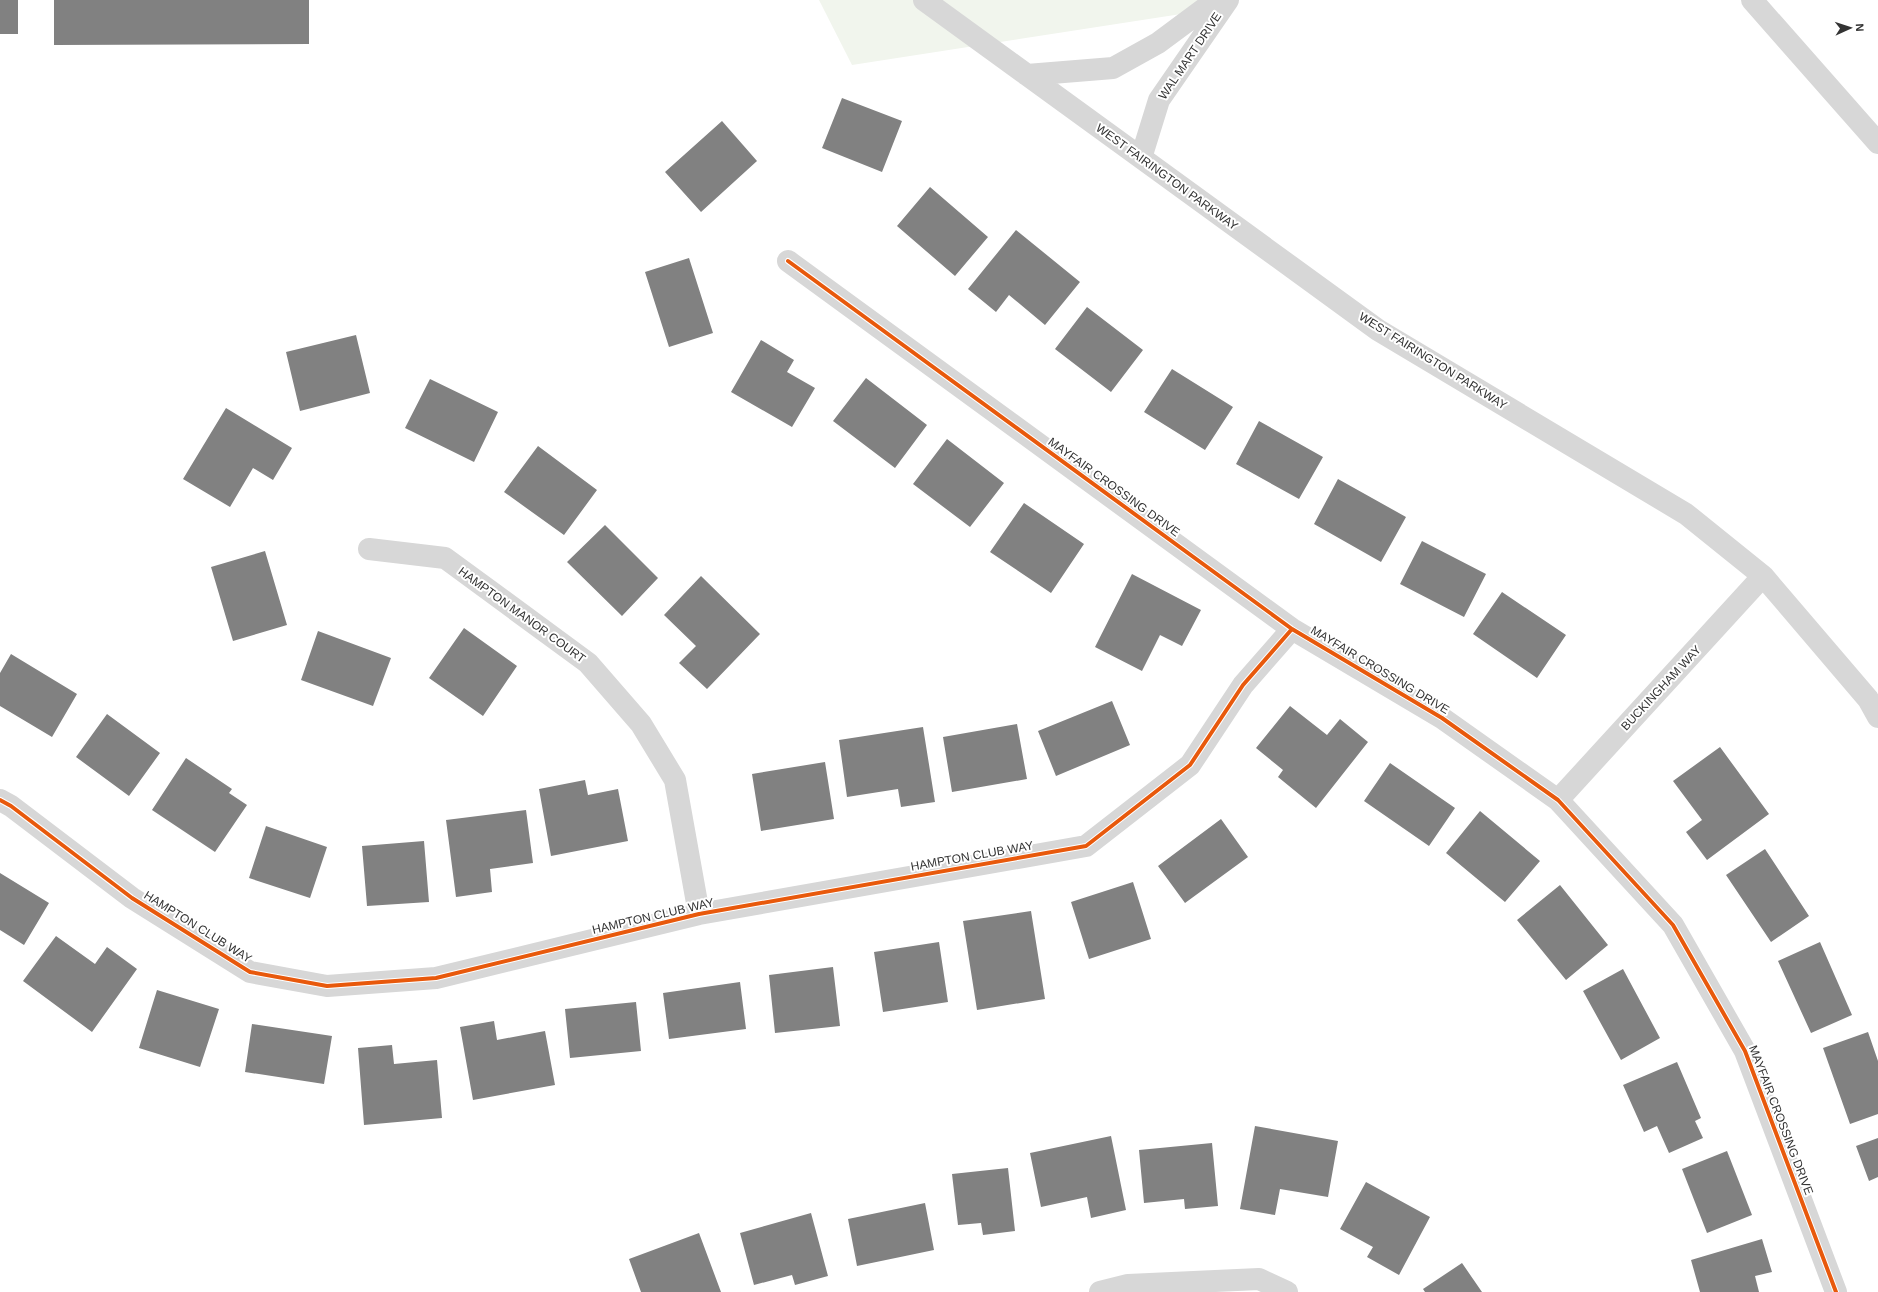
<svg xmlns="http://www.w3.org/2000/svg" width="1878" height="1292" viewBox="0 0 1878 1292" font-family="Helvetica,sans-serif">
<style>
.green{fill:#f1f5ed}
.building{fill:#818181}
.lines{fill:none;stroke-linecap:round;stroke-linejoin:round}
.minor{stroke:#d7d7d7;stroke-width:22}
.cycleway-casing{stroke:#fff;stroke-width:6}
.cycleway{stroke:#e8590c;stroke-width:4}
.labels{text-anchor:middle;stroke-width:4;stroke-linejoin:round;paint-order:stroke}
.street-label{font-size:12px;fill:#333;stroke:#fff}
</style>
<rect width="100%" height="100%" fill="#fff"/>
<path class="green" d="M819,0H1229L1220,8L852,65Z"/>
<path class="building" d="M0,0H18V34H0Z
M54,0H309V44L54,45Z
M842,98L902,121L882,172L822,148Z
M722,121L757,161L701,212L665,172Z
M930,187L988,237L955,276L897,226Z
M1016,230L1080,282L1045,325L1009,295L996,312L968,289Z
M689,258L713,333L669,347L645,272Z
M1087,307L1143,350L1111,392L1055,349Z
M356,335L370,393L300,411L286,352Z
M761,340L794,360L787,372L815,388L792,427L731,392Z
M1172,369L1233,407L1205,450L1144,412Z
M866,378L927,425L895,468L833,421Z
M430,379L498,412L474,462L405,428Z
M226,408L292,448L273,480L253,468L230,507L183,479Z
M1259,421L1323,457L1299,499L1236,464Z
M947,439L1004,483L970,527L913,484Z
M538,446L597,490L564,535L504,492Z
M1338,479L1406,517L1381,562L1314,524Z
M1024,503L1084,544L1051,593L990,552Z
M605,525L658,578L622,616L567,562Z
M1422,541L1486,574L1464,617L1400,584Z
M265,551L287,625L233,641L211,567Z
M1132,574L1201,610L1182,646L1160,635L1142,671L1095,647Z
M701,576L760,634L707,689L679,663L696,646L664,615Z
M1502,592L1566,635L1537,678L1473,634Z
M464,628L517,666L483,716L429,678Z
M318,631L391,658L373,706L301,680Z
M11,654L77,694L52,737L0,706V673Z
M1112,701L1130,745L1056,776L1038,731Z
M1290,706L1327,735L1340,719L1368,742L1316,808L1278,777L1283,770L1256,748Z
M107,714L160,753L129,796L76,757Z
M1017,724L1027,779L952,792L943,737Z
M923,727L935,802L901,807L898,789L847,797L839,740Z
M1720,747L1769,814L1707,860L1686,832L1702,820L1673,781Z
M186,758L232,789L229,793L247,805L215,852L152,810Z
M825,762L834,819L761,831L752,774Z
M1390,763L1455,808L1429,846L1364,801Z
M585,780L588,795L618,789L628,841L551,856L539,789Z
M526,810L533,863L490,869L492,892L456,897L446,820Z
M1480,811L1540,861L1505,902L1446,853Z
M1221,819L1248,857L1185,903L1158,866Z
M266,826L327,847L310,898L249,878Z
M424,841L429,902L367,906L362,846Z
M1765,849L1809,916L1771,942L1726,875Z
M0,873L49,903L24,945L0,930Z
M1133,882L1151,939L1089,959L1071,902Z
M1560,885L1608,945L1566,980L1517,920Z
M1031,911L1045,999L977,1010L963,921Z
M56,936L95,964L107,947L137,969L92,1032L23,981Z
M939,942L948,1002L883,1012L874,952Z
M1820,942L1852,1015L1811,1033L1778,961Z
M833,967L840,1026L775,1033L769,975Z
M1623,969L1660,1038L1621,1060L1583,991Z
M740,982L746,1029L669,1039L663,993Z
M157,990L219,1009L200,1067L139,1048Z
M636,1002L641,1051L570,1058L565,1009Z
M494,1021L497,1040L545,1031L555,1085L473,1100L460,1027Z
M252,1024L332,1036L324,1084L245,1072Z
M1868,1032L1878,1061V1114L1850,1124L1823,1048Z
M392,1045L394,1064L437,1060L442,1118L364,1125L358,1048Z
M1677,1062L1701,1118L1695,1121L1703,1138L1669,1153L1657,1126L1644,1132L1623,1085Z
M1255,1126L1338,1141L1328,1197L1280,1189L1275,1215L1240,1209Z
M1111,1136L1126,1210L1091,1218L1087,1197L1041,1207L1030,1153Z
M1878,1138V1177L1869,1181L1856,1146Z
M1212,1143L1218,1206L1185,1209L1184,1199L1144,1203L1139,1150Z
M1727,1151L1752,1215L1707,1233L1682,1169Z
M1008,1168L1015,1231L983,1235L981,1223L958,1225L952,1174Z
M1366,1182L1430,1217L1399,1275L1367,1257L1373,1247L1340,1229Z
M925,1203L934,1250L857,1266L848,1219Z
M811,1213L828,1276L795,1285L792,1275L754,1285L740,1233Z
M699,1233L721,1292H641L629,1259Z
M1762,1239L1772,1272L1755,1276L1759,1292H1700L1691,1260Z
M1462,1263L1482,1292H1425L1423,1289Z"/>
<g class="lines">
<path class="minor" d="M924,0L1378,330L1686,514L1763,576L1868,699L1878,717
M1752,0L1878,143
M1027,75L1113,68L1158,43L1216,0
M1141,158L1159,100L1228,0
M788,261L1292,629L1442,718L1558,800L1673,925L1745,1051L1836,1292
M369,549L445,558L588,663L641,724L675,780L699,914
M0,800L11,806L132,898L250,972L327,986L436,978L699,914L1086,846L1190,765L1243,685L1292,629
M1558,800L1763,576
M1100,1292L1128,1285L1259,1279L1287,1292"/>
<defs>
<path id="cycleway" d="M788,261L1292,629L1442,718L1558,800L1673,925L1745,1051L1836,1292
M0,800L11,806L132,898L250,972L327,986L436,978L699,914L1086,846L1190,765L1243,685L1292,629"/>
</defs>
<use href="#cycleway" class="cycleway-casing"/>
<use href="#cycleway" class="cycleway"/>
</g>
<g class="labels">
<g class="street-label">
<text transform="translate(1190 56) rotate(-56)" y="4">WAL MART DRIVE</text>
<text transform="translate(1167 177) rotate(36)" y="4">WEST FAIRINGTON PARKWAY</text>
<text transform="translate(1433 361) rotate(32)" y="4">WEST FAIRINGTON PARKWAY</text>
<text transform="translate(1114 487) rotate(36)" y="4">MAYFAIR CROSSING DRIVE</text>
<text transform="translate(522 615) rotate(36)" y="4">HAMPTON MANOR COURT</text>
<text transform="translate(1380 670) rotate(31)" y="4">MAYFAIR CROSSING DRIVE</text>
<text transform="translate(1661 688) rotate(-47)" y="4">BUCKINGHAM WAY</text>
<text transform="translate(972 856) rotate(-10)" y="4">HAMPTON CLUB WAY</text>
<text transform="translate(653 916) rotate(-13)" y="4">HAMPTON CLUB WAY</text>
<text transform="translate(198 927) rotate(32)" y="4">HAMPTON CLUB WAY</text>
<text transform="translate(1781 1120) rotate(69)" y="4">MAYFAIR CROSSING DRIVE</text>
</g>
</g>
<g transform="translate(1850 28) rotate(87)" stroke="#ffffff" stroke-width="3" paint-order="stroke">
<path d="M0-3L7 15L0 10L-7 15Z" fill="#333333"/>
<text y="-6" font-size="11" font-weight="bold" text-anchor="middle" fill="#333333">N</text>
</g>
</svg>
